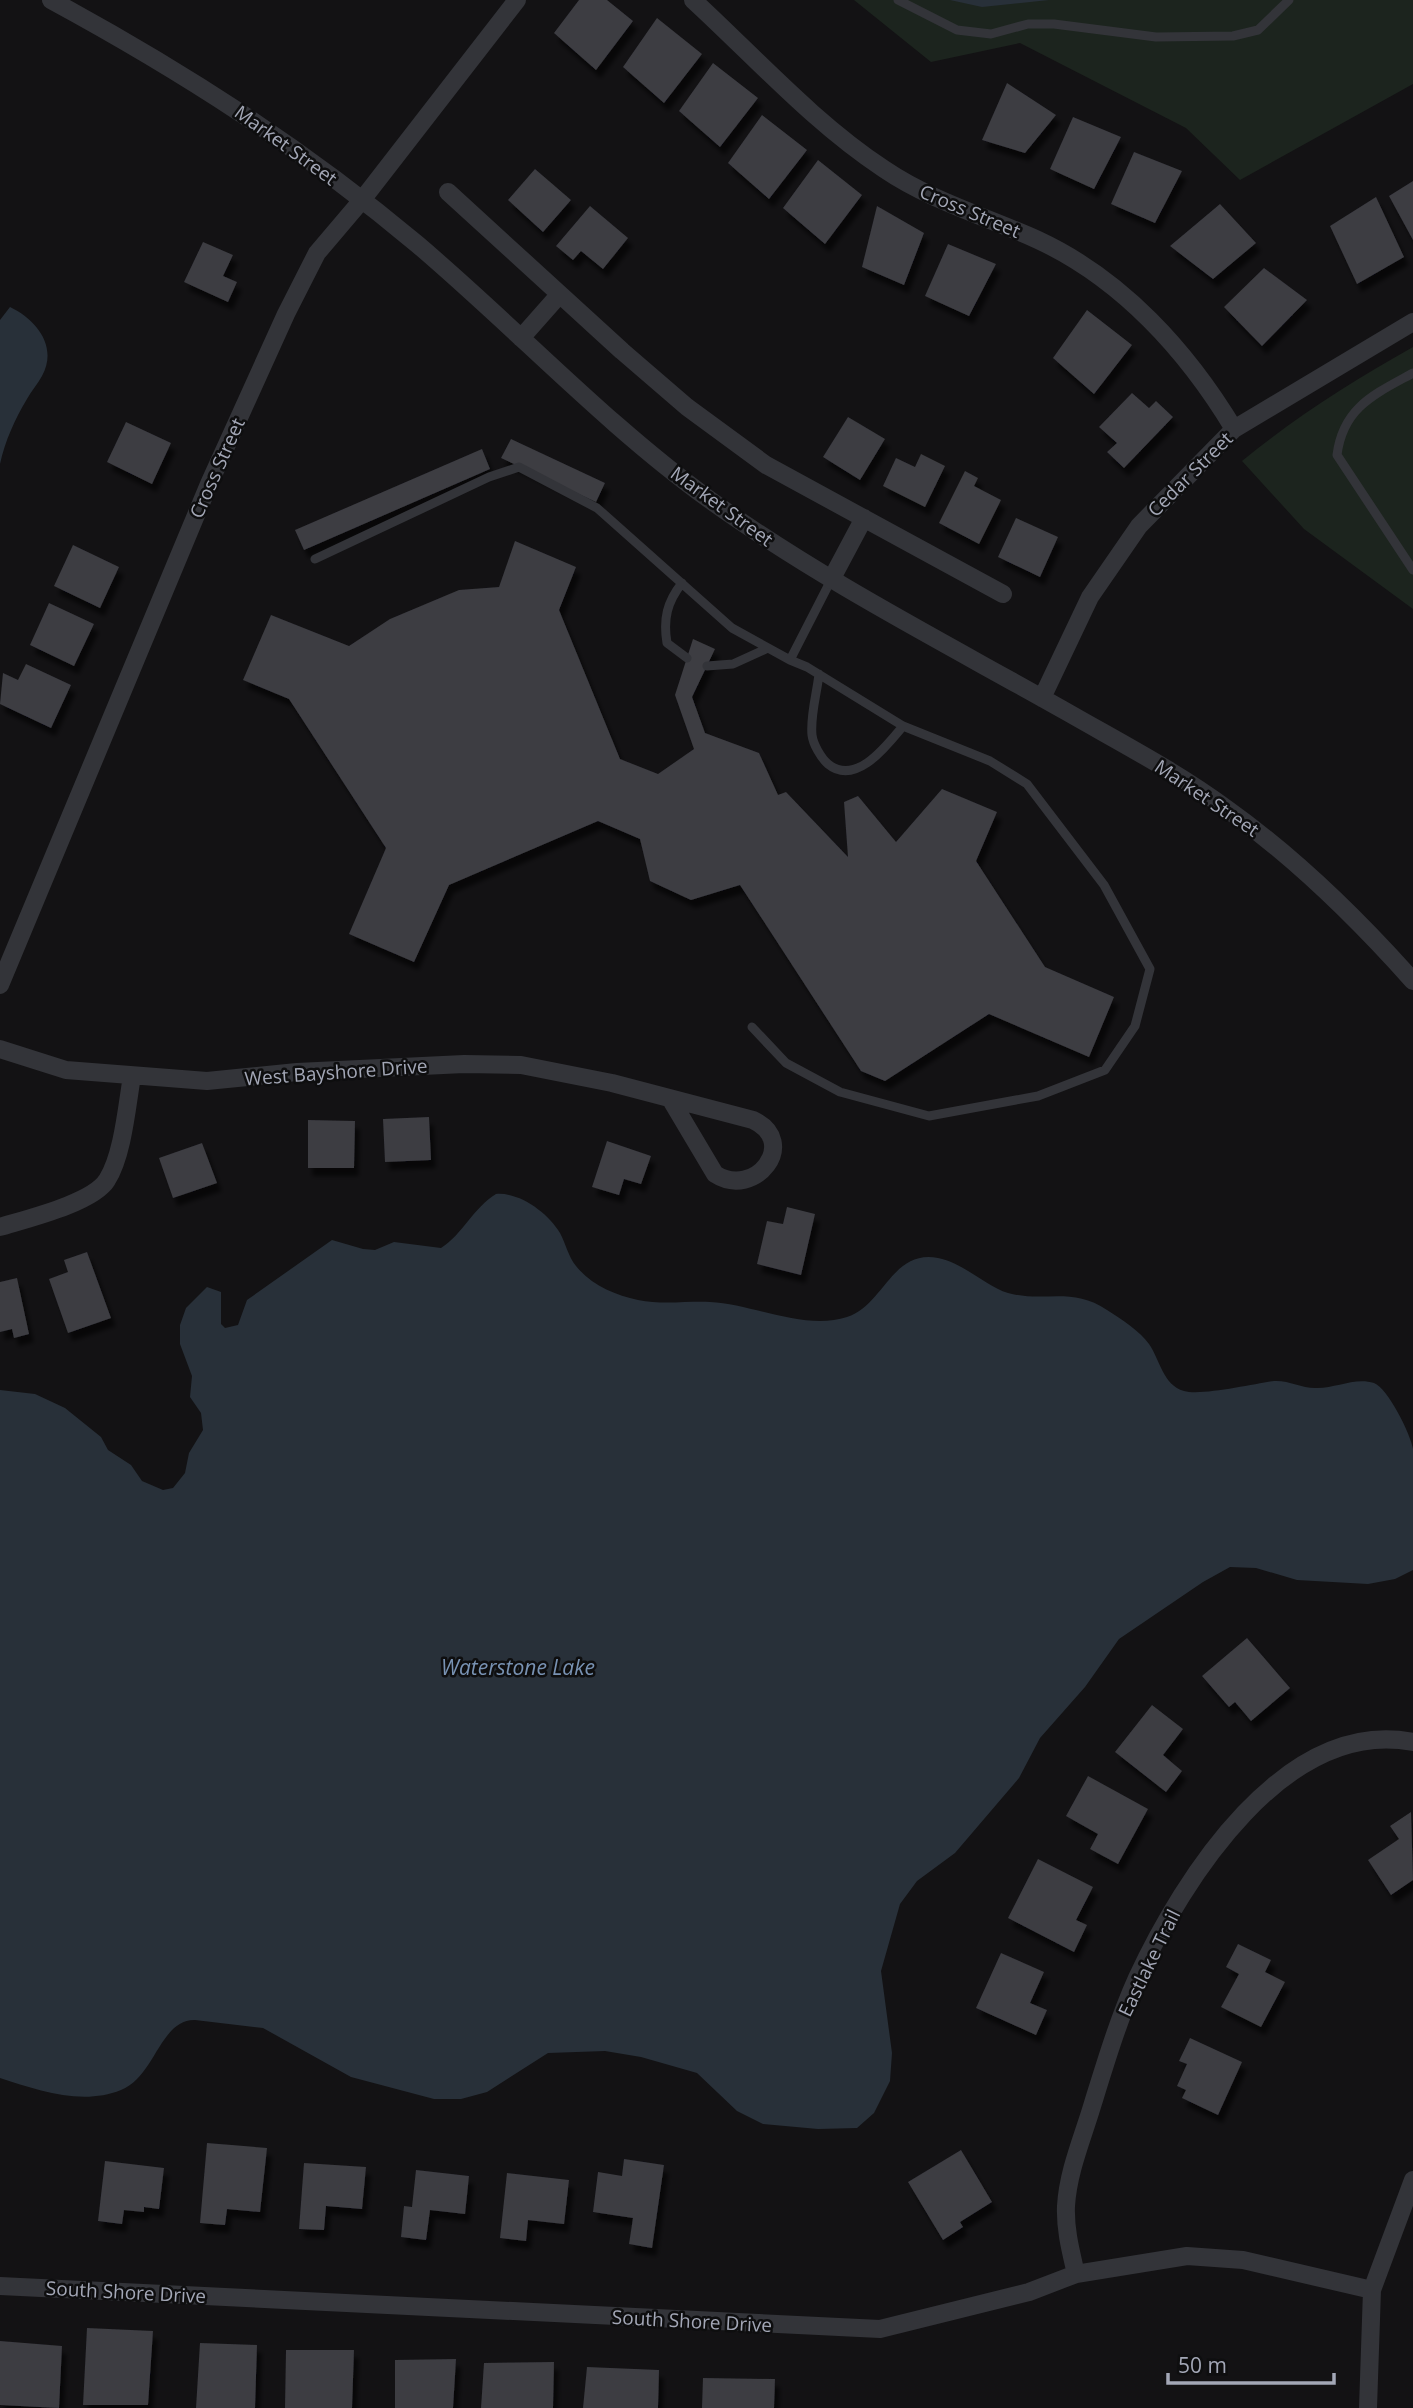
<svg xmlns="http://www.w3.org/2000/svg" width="1413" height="2408" viewBox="0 0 1413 2408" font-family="'Open Sans',sans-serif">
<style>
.green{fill:#1c241e}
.water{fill:#283039}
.building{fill:#3c3c42;filter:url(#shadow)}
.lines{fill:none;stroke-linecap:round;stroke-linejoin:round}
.lane{stroke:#333439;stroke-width:9}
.street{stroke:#333439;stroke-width:18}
.labels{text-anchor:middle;stroke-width:5;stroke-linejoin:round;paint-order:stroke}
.street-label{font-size:19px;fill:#a3a7b6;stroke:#0e0e0f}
.water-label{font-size:21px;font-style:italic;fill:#7892b3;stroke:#0e0e0f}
</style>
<defs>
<filter id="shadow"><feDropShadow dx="4.5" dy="8" stdDeviation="2" flood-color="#0009"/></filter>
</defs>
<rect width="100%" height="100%" fill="#131214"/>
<path class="green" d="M854,0H1413V84L1240,180L1186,128L1020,43L931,62Z
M1413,347V609L1304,529L1242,461C1296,417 1352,381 1413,347Z"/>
<path class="water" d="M950,0H1049L982,7Z
M10,307C37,320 58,347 42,376C38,384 31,391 27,399C15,419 5,441 0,464V320Z
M496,1194C520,1192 548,1213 560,1233C566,1244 568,1256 576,1266C591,1285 615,1295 638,1300C662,1305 686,1301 710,1302C753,1304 805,1331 847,1317C884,1305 892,1249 938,1258C964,1263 985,1286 1008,1293C1044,1303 1072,1286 1107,1310C1121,1319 1140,1331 1149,1344C1160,1360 1163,1385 1184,1391C1201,1396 1253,1384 1274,1381C1288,1380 1301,1388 1315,1388C1335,1389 1354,1377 1374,1383C1388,1388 1411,1435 1413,1449C1413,1488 1413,1531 1413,1570L1395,1579L1368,1584L1297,1580L1256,1568L1230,1567L1203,1582L1119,1639L1085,1687L1040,1738L1019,1778L955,1853L917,1881L900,1904L881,1971L892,2053L890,2081L874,2113L857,2128L818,2129L763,2124L737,2111L697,2073L641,2057L605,2051L548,2053L487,2092L461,2099H434L351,2077L263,2028L195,2020C160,2019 155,2077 121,2090C82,2106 37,2090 0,2078V1390L35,1394L65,1408L101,1437L108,1450L131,1465L142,1481L163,1490L173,1488L185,1473L189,1453L203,1430L201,1413L190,1397L192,1376L180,1344V1325L186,1308L207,1287L221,1292V1324L225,1328L238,1325L247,1300L332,1240L363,1249L375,1250L394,1242L441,1248C463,1234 473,1208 496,1194Z"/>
<path class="building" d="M579,0H607L633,21L596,70L554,33Z
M657,18L702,54L664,103L623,67Z
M713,63L758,98L720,147L679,111Z
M1007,83L1056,115L1025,153L982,140Z
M762,115L807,150L769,199L728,163Z
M1073,117L1121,137L1094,189L1050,169Z
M1134,152L1182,171L1155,223L1111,204Z
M818,160L862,195L825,244L783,208Z
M535,169L571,200L543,232L508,200Z
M1413,181V240L1389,196Z
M1376,197L1404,257L1357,284L1330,226Z
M1220,204L1256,243L1213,279L1170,246Z
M590,206L628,238L603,269L581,251L573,260L556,246Z
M877,206L924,233L904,285L862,267Z
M203,242L233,255L223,276L237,282L228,302L184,282Z
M948,244L996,264L969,316L925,296Z
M1264,268L1307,300L1262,346L1224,307Z
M1087,310L1132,345L1094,394L1053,358Z
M1132,393L1149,408L1156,401L1173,417L1124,468L1107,452L1117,443L1099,427Z
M848,417L885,439L860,480L823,457Z
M126,422L171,443L152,484L107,462Z
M511,439L605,483L596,502L501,458Z
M482,449L490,469L304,550L295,530Z
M921,454L945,466L925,507L883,486L896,458L915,467Z
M965,471L978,478L974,486L1001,500L979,544L939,523Z
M1016,518L1058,537L1040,577L998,557Z
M515,541L576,567L559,610L620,759L658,774L694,749L675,695L693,639L715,649L692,697L705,733L759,753L778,795L786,792L848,857L844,802L858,796L896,842L942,789L997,812L976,861L1045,967L1114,997L1089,1057L989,1014L885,1081L861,1071L740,885L691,900L650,881L640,839L598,821L449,885L414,962L349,934L386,848L289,699L243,680L271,615L349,646L390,619L459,590L499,587Z
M73,545L119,567L100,608L54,586Z
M49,603L94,624L74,666L30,645Z
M26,664L71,685L51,728L0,704L3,673L18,680Z
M429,1117L431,1160L385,1162L383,1119Z
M308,1120L355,1121L354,1168H308Z
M607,1141L651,1156L641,1184L624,1179L619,1195L592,1187Z
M202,1143L217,1183L173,1198L159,1158Z
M787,1207L815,1214L801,1275L757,1264L767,1221L783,1224Z
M87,1252L111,1318L68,1333L49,1279L68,1272L64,1260Z
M17,1278L29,1334L14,1338L12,1329L0,1332V1282Z
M1247,1638L1290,1688L1251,1721L1235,1702L1229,1707L1202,1676Z
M1152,1705L1183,1729L1163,1755L1182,1771L1166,1792L1115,1752Z
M1088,1776L1148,1809L1118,1864L1090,1849L1098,1834L1066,1816Z
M1411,1812L1413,1880L1391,1895L1368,1860L1399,1839L1390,1826Z
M1038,1859L1093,1887L1076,1920L1087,1925L1074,1952L1008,1918Z
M1238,1944L1271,1960L1265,1972L1285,1982L1261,2027L1221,2007L1239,1974L1226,1967Z
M1001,1953L1044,1972L1030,2003L1047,2010L1036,2035L976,2008Z
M1190,2038L1242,2062L1218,2115L1182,2098L1186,2090L1177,2086L1187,2064L1179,2061Z
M207,2143L267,2148L260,2212L227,2209L225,2225L200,2223Z
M961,2150L992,2202L960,2222L963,2227L943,2240L908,2182Z
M624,2159L664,2165L652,2248L629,2244L633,2218L593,2212L598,2172L622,2176Z
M105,2161L164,2168L159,2209L144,2207V2212L124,2210L122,2224L98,2221Z
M304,2163L366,2167L362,2209L326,2206L324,2230L299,2229Z
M416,2170L469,2176L465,2214L430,2210L426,2240L401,2237L404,2206L412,2207Z
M507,2173L569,2180L564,2224L528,2220L526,2241L500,2238Z
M87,2328L153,2331L148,2405H83Z
M0,2341L62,2346L59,2408L0,2405Z
M200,2343L257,2345L255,2408H196Z
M286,2350H354L352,2408H285Z
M456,2359L453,2408H395V2360Z
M554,2362L553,2408H481L484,2363Z
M587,2367L659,2370L658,2408H583Z
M703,2378L775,2379L774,2408H702Z"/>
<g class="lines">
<path class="lane" d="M898,0L957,30L991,34L1028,24H1054L1156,37L1233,36L1258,30L1289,0
M1413,373C1375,394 1343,407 1337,455L1413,570
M315,559L489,477L519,467L597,508L732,628L790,660
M682,583C667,602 663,619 667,643L687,658
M707,666L733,664L768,648
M819,674C817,693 810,716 812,735C813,744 821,758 828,764C856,787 887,745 903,726
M752,1027L786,1063L840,1092L929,1116L1038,1096L1105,1070L1135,1026L1150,969L1104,885L1027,784L990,761L903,726L807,667L790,660L831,580"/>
<path class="street" d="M51,0C182,71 302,148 417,244C516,328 605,424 710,500C823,581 947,644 1067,712C1121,743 1177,772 1227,809C1297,859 1356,917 1413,981
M693,0C755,57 814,123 884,169C931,201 987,217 1038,240C1122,279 1187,351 1234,429
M448,192L622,351L687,407L766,465L1003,594
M521,338L559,295
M831,580L864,518
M1042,698L1090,597L1139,526L1234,429L1413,322
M0,985L209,484L286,314L317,253L362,200L517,0
M0,1049L66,1070L207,1081L297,1072L464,1064L521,1065L612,1083L753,1120C800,1142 755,1200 715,1174L671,1100
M0,1227C26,1219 93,1203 107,1180C123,1155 127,1105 132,1076
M1076,2274C1071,2252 1065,2230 1066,2206C1068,2171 1083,2137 1093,2103C1106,2061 1119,2018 1137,1978C1183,1879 1285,1717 1413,1742
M0,2286L880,2329L1029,2292L1076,2274L1187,2256L1243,2260L1372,2290
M1368,2408L1372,2290L1413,2180"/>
</g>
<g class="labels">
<g class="street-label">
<text transform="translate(286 145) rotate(36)" y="7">Market Street</text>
<text transform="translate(970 211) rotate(23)" y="7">Cross Street</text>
<text transform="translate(217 468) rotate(-66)" y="7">Cross Street</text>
<text transform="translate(1190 474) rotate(-45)" y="7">Cedar Street</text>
<text transform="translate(722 506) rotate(36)" y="7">Market Street</text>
<text transform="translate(1207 798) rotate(34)" y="7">Market Street</text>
<text transform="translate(336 1072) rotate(-4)" y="7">West Bayshore Drive</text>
<text transform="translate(1149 1963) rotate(-64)" y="7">Eastlake Trail</text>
<text transform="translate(126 2292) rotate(3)" y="7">South Shore Drive</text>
<text transform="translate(692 2321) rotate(3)" y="7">South Shore Drive</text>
</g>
<g class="water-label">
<text x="518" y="1675">Waterstone Lake</text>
</g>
</g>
<path d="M1168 2373v10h166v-10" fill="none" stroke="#a3a7b6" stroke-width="3.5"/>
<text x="1178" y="2373" font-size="21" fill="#a3a7b6" stroke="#0e0e0f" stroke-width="5" paint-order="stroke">50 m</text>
</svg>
